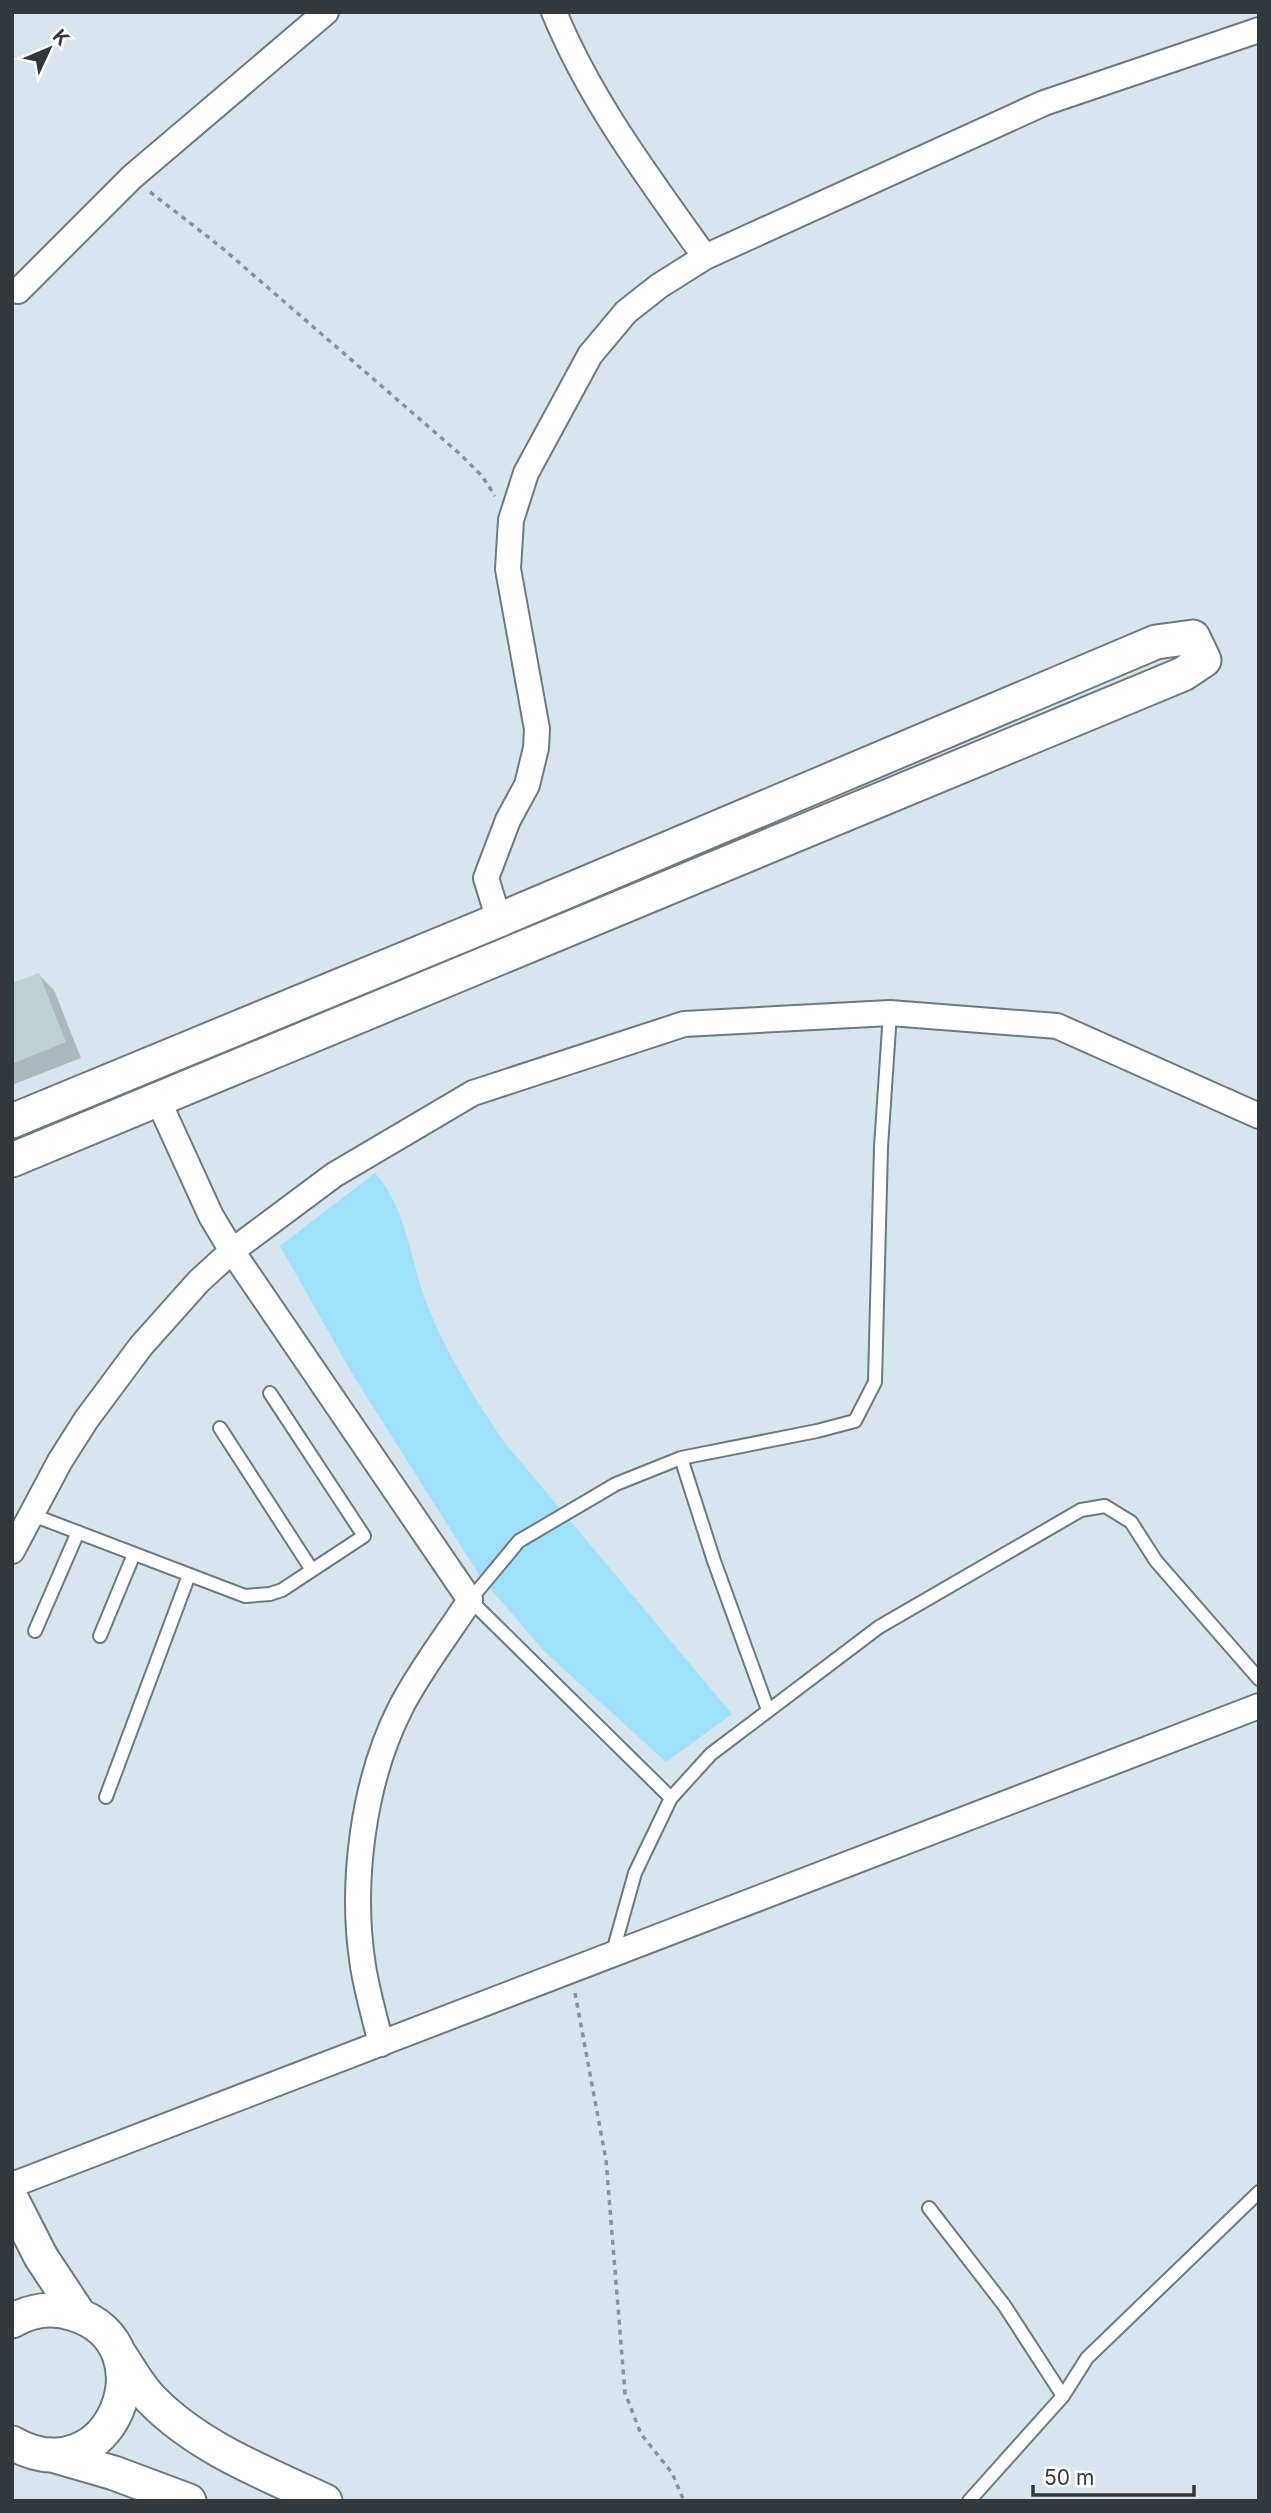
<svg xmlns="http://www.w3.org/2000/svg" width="1271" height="2513" viewBox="0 0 1271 2513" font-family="Inter,sans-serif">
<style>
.green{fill:#9fe0fd}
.shadow{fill:#0003}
.building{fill:#bed0d1}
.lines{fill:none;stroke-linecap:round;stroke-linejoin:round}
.lane-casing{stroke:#6c7a80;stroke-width:16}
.street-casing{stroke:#6c7a80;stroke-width:28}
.secondary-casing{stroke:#6c7a80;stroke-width:37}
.path{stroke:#889399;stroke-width:3.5;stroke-dasharray:5 5;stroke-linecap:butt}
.lane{stroke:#fff;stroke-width:12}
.street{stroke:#fff;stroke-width:24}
.secondary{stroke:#fff;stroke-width:33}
</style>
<rect width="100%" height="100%" fill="#d7e6ee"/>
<path class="green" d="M375,1173C408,1210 410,1262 428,1307C448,1356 475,1400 505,1443L732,1714L666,1762L544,1651L481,1578L353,1375L280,1246Z"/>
<path class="shadow" d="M39,975L54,990L81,1058L12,1085V985Z"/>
<path class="building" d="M39,973L66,1042L12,1064V983Z"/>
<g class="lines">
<defs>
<path id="lane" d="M220,1428L312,1570
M681,1458L714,1561L768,1710
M30,1514L245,1596L270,1594L282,1590L364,1536L270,1393
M35,1631L78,1532
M100,1636L134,1554
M106,1797L189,1575
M671,1798L470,1600L519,1541L616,1484L681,1458L817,1431L855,1421L875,1382L881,1147L890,1013
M612,1955L635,1873L671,1798L711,1754L879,1627L1081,1510L1105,1506L1131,1522L1156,1561L1259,1679
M929,2208L1004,2305L1063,2396
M969,2501L1063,2396L1087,2358L1259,2192"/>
<path id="street" d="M554,12C591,102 649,178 705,257
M18,291L132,177L326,12
M499,920L486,878L508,820L527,785L536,748L537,729L508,569L511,520L526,473L590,355L626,312L659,286L705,257L1044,103L1259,30
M158,1100L211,1216L232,1251L470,1600C448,1634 420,1670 401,1707C363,1781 350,1884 363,1966C367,1992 375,2018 381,2044
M12,1551L60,1461L86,1420L141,1346L199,1281L232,1251L334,1175L473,1093L684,1024L890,1013L1057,1026L1259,1116
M12,2185L1259,1706"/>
<path id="secondary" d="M12,1121L499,920L1156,642L1193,637L1204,660L1183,674L12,1160
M12,2200L41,2257L80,2316
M12,2321C31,2310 53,2307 74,2314C171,2344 111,2499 12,2443
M120,2355C130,2370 139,2387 152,2400C199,2448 265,2473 325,2501
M52,2455L114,2473L189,2501"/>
</defs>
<use href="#lane" class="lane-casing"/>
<use href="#street" class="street-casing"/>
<use href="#secondary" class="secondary-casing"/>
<path class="path" d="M150,192L221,247L460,454L482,476L495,496
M575,1993L606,2160L625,2393L641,2434L672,2473L684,2501"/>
<use href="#lane" class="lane"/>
<use href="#street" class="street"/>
<use href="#secondary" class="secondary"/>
</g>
<rect width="1271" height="2513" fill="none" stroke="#32383b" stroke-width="28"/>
<g transform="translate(49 49) rotate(46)" stroke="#ffffff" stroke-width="5" paint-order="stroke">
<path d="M0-5L12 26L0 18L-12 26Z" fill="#32383b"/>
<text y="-10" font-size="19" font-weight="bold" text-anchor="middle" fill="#32383b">K</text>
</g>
<path d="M1033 2485v10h161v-10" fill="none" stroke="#32383b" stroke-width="3.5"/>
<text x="1044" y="2485" font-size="21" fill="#32383b" stroke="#ffffff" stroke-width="5" paint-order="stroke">50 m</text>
</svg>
